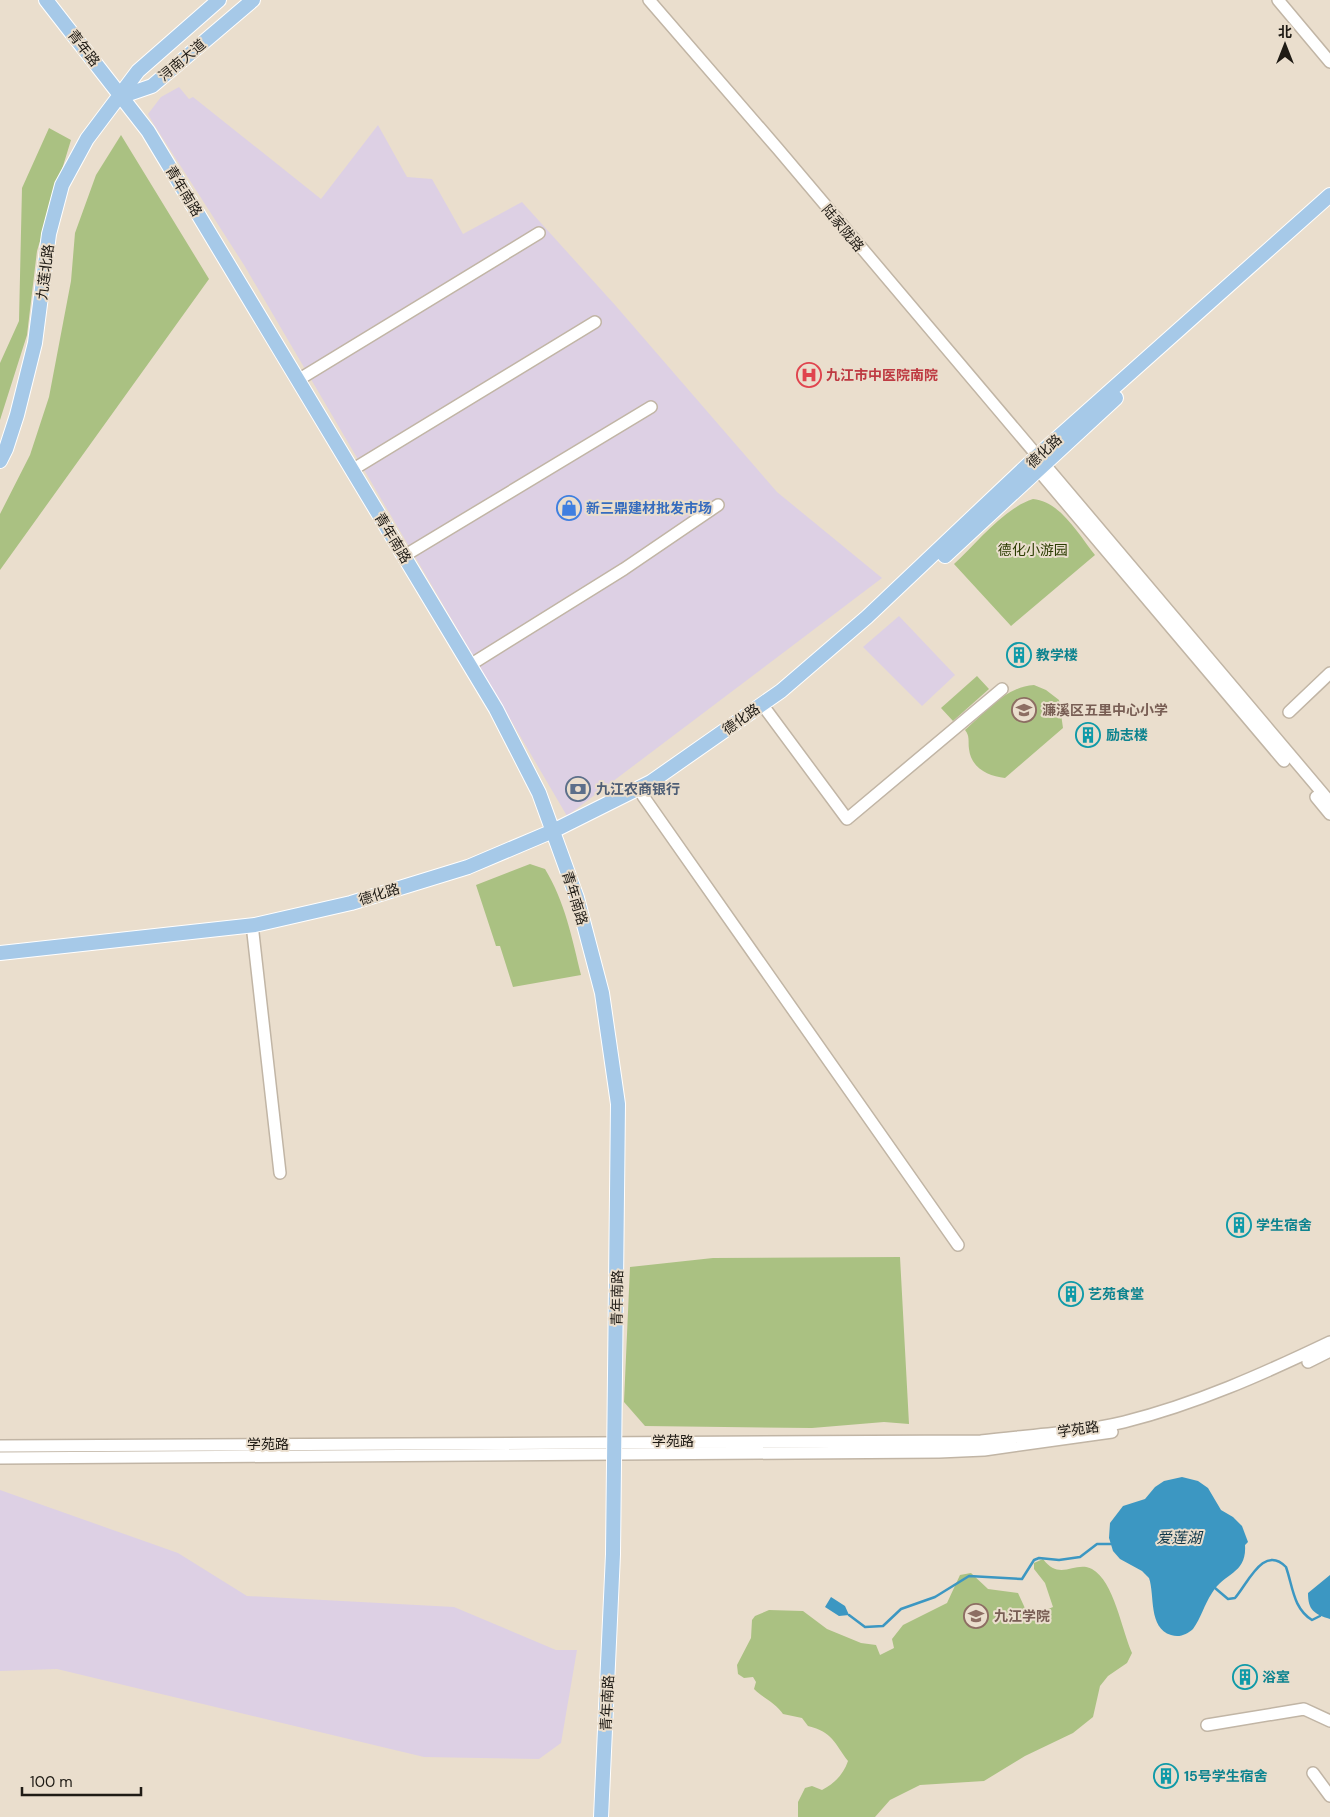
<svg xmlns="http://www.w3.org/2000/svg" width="1330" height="1817" viewBox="0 0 1330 1817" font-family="'DM Sans','Noto Sans SC',sans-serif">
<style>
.commercial{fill:#ddd0e4}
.green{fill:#aac182}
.water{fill:#3c97c2}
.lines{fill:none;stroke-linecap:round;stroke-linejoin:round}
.stream{stroke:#3c97c2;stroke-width:2.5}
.minor-casing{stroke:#c1b5a5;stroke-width:14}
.major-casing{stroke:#fff;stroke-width:16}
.minor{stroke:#fff;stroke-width:11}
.major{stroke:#a6c9e8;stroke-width:14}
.labels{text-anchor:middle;stroke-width:4;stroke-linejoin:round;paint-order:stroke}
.street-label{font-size:14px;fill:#1f1b15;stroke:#eadecd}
.health-label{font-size:14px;font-weight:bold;fill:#be3a42;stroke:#eadecd;text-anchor:start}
.shop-label{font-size:14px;font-weight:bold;fill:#366cbe;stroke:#eadecd;text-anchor:start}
.park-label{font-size:14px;fill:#2c3d02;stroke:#eadecd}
.culture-label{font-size:14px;font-weight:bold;fill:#0d838f;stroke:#eadecd;text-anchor:start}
.education-label{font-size:14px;font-weight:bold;fill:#785e54;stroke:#eadecd;text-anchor:start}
.service-label{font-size:14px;font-weight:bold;fill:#4e5e75;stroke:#eadecd;text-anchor:start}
.water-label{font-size:15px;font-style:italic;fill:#0d3548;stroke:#eadecd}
</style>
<rect width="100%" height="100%" fill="#eadecd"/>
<path class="commercial" d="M179,87L189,99L193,97L321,199L378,125L407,177L432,179L463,234L522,202L615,305L777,492L882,578L567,816L244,265L153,123L148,114L161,97Z
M899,616L955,675L922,706L863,647Z
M0,1490L178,1553L247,1596L454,1607L556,1650H577L561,1743L539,1759L424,1757L57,1669L0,1671Z"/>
<path class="green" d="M49,128L71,140L37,251L27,335L0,420V363L19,321L22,188Z
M121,135L209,279L0,570V514L30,455L49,397L71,281L75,233L96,175Z
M1033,499C1060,501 1079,535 1095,555L1011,626L954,564C976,544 1004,508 1033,499Z
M977,676L989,689L953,721L941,708Z
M1034,685L1046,690L1059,700L1063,728L1005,778C988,776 971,768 969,749C968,741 970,736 965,730C986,712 1005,687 1034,685Z
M530,864L545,869C565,902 572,938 581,975L513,987L500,946H496L476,885Z
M900,1257L909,1424L884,1422L812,1428L645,1426L624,1402L630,1267L713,1258Z
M1043,1559C1060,1582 1075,1560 1092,1569C1114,1581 1122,1631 1132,1653L1127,1663L1108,1676L1100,1686L1093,1717L1073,1733L1025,1756L984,1781L920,1785L890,1800L875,1817H798V1802L805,1788L812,1786L822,1790C835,1783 843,1775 848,1761C834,1743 833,1732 808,1726L802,1718L783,1714C776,1703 763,1698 754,1689L756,1682L753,1677L744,1678L738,1674L737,1665L751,1638L752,1620L755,1616L769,1610L803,1611L827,1629L861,1643L876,1645L880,1655L894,1648L892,1639L903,1625L947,1603L960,1575L971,1573L988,1589L1018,1593L1029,1617L1053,1607L1045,1583L1034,1569V1563Z"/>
<path class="water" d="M1182,1477L1198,1481L1208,1488L1221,1510L1233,1517L1242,1526L1248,1542L1245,1545C1247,1574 1225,1572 1212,1593C1204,1605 1201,1618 1193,1629C1187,1634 1180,1638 1171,1635C1148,1628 1155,1595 1149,1578L1142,1571L1120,1559L1113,1551L1109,1538L1110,1523L1123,1506L1145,1499L1155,1487L1164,1481Z
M1330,1575V1619C1314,1614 1308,1610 1308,1593Z
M831,1597L845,1606L849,1615L839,1616L825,1607Z"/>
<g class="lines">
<path class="stream" d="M1215,1588L1228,1599L1235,1598C1248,1583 1264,1544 1286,1567C1293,1587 1293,1608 1312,1620L1320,1616
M849,1615L865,1627L883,1626L901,1609L935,1597L969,1576L1022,1579L1034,1560L1039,1558L1059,1560L1080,1557L1097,1544H1111"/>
<defs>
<path id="minor" d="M649,0L778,149L1330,802
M1278,0L1330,62
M298,380L539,233
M1033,464L1284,761
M352,470L595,322
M404,556L651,407
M470,665L624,569L718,505
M767,711L847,819L1002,689
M1289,712L1330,673
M643,796L958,1245
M1316,797L1330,814
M253,933L280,1173
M1308,1362L1330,1351
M0,1446L981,1441C1028,1435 1078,1433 1124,1422C1196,1404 1263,1374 1330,1342
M0,1458L939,1452L984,1450L1112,1432
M1207,1725L1304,1709L1330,1721
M1313,1773L1330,1796"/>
<path id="major" d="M46,0L148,131L496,709L539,793L577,898L602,993L618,1104L613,1554L601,1817
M120,97L152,86L253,0
M0,461L6,449L17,415L35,343L49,234L62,185L87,139L138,71L219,0
M945,556L1116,398
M0,953L255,925L351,903L468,867L553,831L651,782L781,691L867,617L1036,457L1330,195"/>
</defs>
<use href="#minor" class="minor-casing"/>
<use href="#major" class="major-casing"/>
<use href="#minor" class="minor"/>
<use href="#major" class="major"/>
</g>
<defs>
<symbol id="hospital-ring" viewBox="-11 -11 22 22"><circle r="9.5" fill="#eadecd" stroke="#e0444e" stroke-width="1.5"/><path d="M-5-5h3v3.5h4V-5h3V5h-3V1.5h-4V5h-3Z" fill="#e0444e"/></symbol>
<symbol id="shop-ring" viewBox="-11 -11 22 22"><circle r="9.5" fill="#eadecd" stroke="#3f7fe0" stroke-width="1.5"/><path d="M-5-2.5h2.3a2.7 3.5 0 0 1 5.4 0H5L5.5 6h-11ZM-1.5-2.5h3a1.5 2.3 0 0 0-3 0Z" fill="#3f7fe0"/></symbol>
<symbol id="building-ring" viewBox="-11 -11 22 22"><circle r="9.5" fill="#eadecd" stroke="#0f9aa8" stroke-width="1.5"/><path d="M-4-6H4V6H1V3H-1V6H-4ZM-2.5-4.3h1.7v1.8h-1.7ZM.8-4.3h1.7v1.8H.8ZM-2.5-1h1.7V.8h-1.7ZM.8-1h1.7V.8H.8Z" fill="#0f9aa8"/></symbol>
<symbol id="school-ring" viewBox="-11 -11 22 22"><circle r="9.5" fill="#eadecd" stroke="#8d6e63" stroke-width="1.5"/><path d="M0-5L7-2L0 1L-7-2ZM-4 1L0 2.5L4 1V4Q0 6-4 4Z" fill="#8d6e63"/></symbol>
<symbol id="bank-ring" viewBox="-11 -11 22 22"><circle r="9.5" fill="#eadecd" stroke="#5c6f8a" stroke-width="1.5"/><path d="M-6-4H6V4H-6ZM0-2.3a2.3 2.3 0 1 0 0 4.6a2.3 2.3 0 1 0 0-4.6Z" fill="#5c6f8a"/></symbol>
<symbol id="university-ring" viewBox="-11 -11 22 22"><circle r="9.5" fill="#eadecd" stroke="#8d6e63" stroke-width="1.5"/><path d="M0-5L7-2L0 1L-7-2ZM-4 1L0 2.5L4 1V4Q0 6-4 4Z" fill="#8d6e63"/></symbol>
</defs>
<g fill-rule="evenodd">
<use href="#hospital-ring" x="795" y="361" width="28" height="28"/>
<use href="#shop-ring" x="555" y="494" width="28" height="28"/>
<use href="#building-ring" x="1005" y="641" width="28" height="28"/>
<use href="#school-ring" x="1010" y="696" width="28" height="28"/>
<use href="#building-ring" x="1074" y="721" width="28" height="28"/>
<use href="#bank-ring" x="564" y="775" width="28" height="28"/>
<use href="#building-ring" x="1225" y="1211" width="28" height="28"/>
<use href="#building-ring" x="1057" y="1280" width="28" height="28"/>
<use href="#university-ring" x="962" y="1602" width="28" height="28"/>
<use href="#building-ring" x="1231" y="1663" width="28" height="28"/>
<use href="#building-ring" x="1152" y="1762" width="28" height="28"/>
</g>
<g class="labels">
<g class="street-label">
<text transform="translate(84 48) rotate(52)" y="5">青年路</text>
<text transform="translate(182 60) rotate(-40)" y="5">浔南大道</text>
<text transform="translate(184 191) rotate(59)" y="5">青年南路</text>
<text transform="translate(843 228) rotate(50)" y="5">陆家陇路</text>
<text transform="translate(45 272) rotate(-83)" y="5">九莲北路</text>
<text transform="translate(1044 451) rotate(-43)" y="5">德化路</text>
<text transform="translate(393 538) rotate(59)" y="5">青年南路</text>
<text transform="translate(741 719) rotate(-35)" y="5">德化路</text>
<text transform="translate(379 894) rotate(-17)" y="5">德化路</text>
<text transform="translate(575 898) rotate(73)" y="5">青年南路</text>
<text transform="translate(617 1298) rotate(-89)" y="5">青年南路</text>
<text transform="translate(1078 1429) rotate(-8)" y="5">学苑路</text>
<text x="673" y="1446">学苑路</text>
<text x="268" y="1449">学苑路</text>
<text transform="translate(607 1703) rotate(-87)" y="5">青年南路</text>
</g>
<g class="health-label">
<text x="826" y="380">九江市中医院南院</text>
</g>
<g class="shop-label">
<text x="586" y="513">新三鼎建材批发市场</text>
</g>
<g class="park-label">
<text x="1033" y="555">德化小游园</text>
</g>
<g class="culture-label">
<text x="1036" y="660">教学楼</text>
<text x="1106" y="740">励志楼</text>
<text x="1256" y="1230">学生宿舍</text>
<text x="1088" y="1299">艺苑食堂</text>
<text x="1262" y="1682">浴室</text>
<text x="1184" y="1781">15号学生宿舍</text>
</g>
<g class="education-label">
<text x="1042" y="715">濂溪区五里中心小学</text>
<text x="994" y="1621">九江学院</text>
</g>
<g class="service-label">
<text x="596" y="794">九江农商银行</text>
</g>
<g class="water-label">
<text x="1179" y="1543">爱莲湖</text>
</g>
</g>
<g transform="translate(1285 45)" stroke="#eadecd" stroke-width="4" paint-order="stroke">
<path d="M0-4L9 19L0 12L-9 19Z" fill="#1f1b15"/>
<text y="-8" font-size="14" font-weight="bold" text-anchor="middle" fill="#1f1b15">北</text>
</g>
<path d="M22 1787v8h119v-8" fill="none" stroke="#1f1b15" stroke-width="2.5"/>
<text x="30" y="1787" font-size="15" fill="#1f1b15" stroke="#eadecd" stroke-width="4" paint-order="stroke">100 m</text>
</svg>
